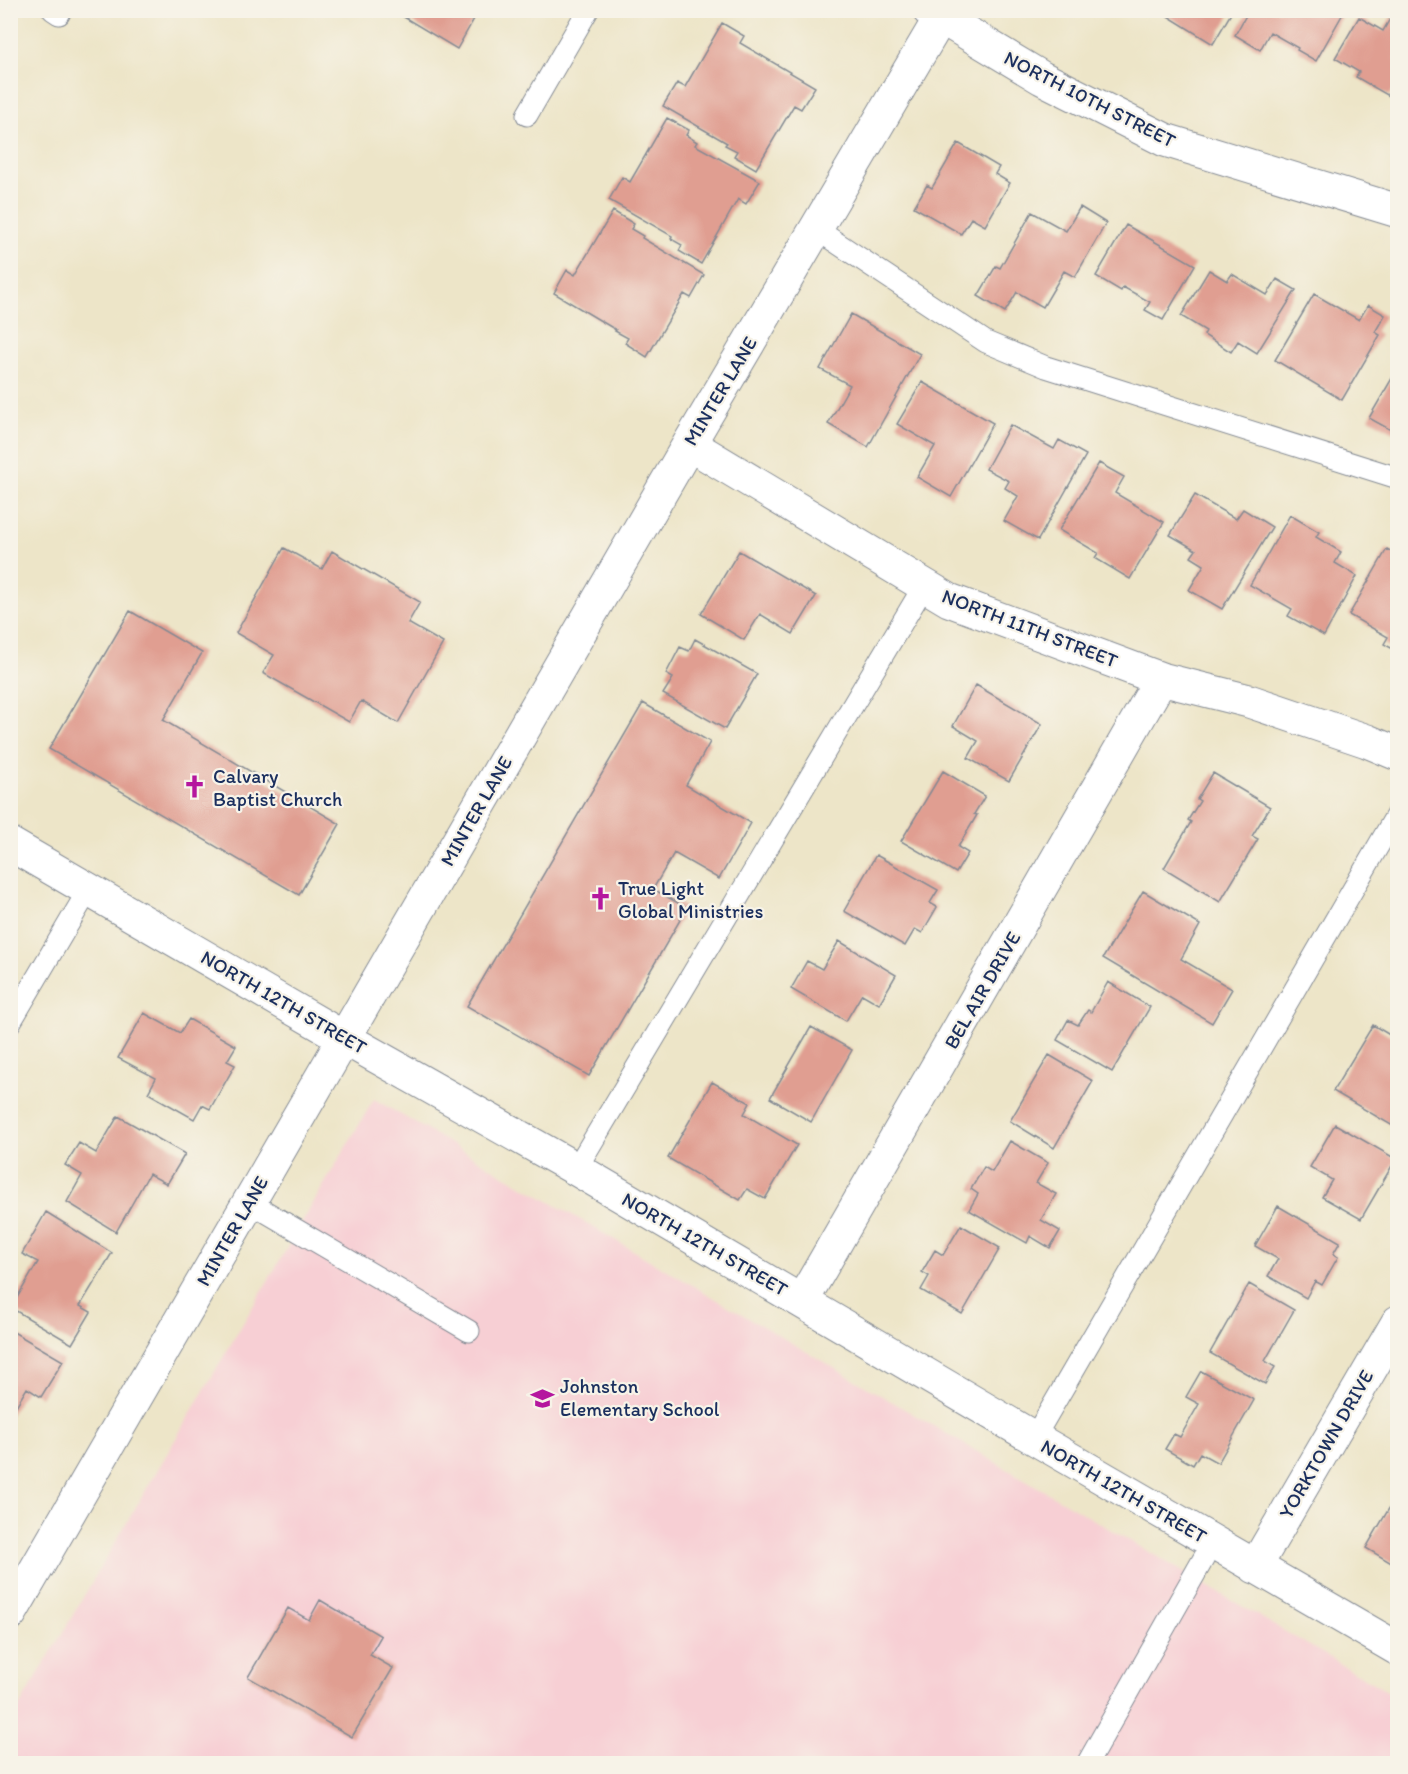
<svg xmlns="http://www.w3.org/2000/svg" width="1408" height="1774" viewBox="0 0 1408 1774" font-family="Itim,sans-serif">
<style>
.built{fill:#f7cfd4}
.building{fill:#e09e91}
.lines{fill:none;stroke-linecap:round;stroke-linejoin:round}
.service-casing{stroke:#848a93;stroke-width:23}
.minor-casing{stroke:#848a93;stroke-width:35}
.secondary-casing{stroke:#848a93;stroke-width:35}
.service{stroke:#fff;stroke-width:21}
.minor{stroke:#fff;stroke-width:33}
.secondary{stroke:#fff;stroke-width:33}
.labels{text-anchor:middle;stroke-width:4.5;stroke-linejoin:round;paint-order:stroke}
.street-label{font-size:20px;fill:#1b2f5e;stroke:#f7f3e8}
.poi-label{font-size:20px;fill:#1b2f5e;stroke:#f7f3e8;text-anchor:start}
</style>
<rect width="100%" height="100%" fill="#f7f3e8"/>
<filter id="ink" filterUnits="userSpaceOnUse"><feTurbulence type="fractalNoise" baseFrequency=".0167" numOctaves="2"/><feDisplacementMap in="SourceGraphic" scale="12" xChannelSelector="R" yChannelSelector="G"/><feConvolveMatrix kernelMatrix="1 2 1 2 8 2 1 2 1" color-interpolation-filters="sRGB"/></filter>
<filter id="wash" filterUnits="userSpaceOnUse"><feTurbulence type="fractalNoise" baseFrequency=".008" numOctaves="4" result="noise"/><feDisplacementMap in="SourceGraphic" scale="24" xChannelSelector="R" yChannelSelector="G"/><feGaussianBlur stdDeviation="1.35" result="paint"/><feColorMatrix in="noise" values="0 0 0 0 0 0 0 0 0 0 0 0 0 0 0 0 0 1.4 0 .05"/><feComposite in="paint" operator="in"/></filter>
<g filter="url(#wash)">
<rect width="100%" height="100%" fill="#ede5c8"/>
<path class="built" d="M374,1099L1397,1697V1764H11V1721Z"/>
<g id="blocks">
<path class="building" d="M392,10H479L457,49Z
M1158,10H1233L1213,44Z
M1249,10H1345L1316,61L1297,50L1298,48L1270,32L1260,50L1235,35Z
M1359,17L1383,31L1391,17L1398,21V94L1392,90L1389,96L1356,77L1359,72L1335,58Z
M722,23L744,36L740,43L815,87L801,109L794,105L756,169L734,156L737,151L725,145L727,143L663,106L677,83L685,87Z
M667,118L689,130L686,135L697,142L695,145L760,181L746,204L738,199L701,264L679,251L682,245L671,239L672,236L609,200L622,177L630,182Z
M958,143L999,167L995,174L1010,183L985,226L971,218L961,234L914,207L927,185L932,188Z
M1080,207L1106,223L1075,277L1064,271L1043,307L1017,292L1005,312L978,296L996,266L1000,268L1032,212L1066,231Z
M613,211L634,224L631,229L643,236L642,238L704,275L691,298L684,294L647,357L625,343L628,338L615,331L616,330L554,293L567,270L575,275Z
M1126,225L1195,265L1163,320L1145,310L1150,302L1123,287L1121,291L1096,276Z
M1209,270L1227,281L1232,274L1267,295L1277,279L1296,290L1257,353L1238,341L1231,352L1204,335L1206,331L1181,316Z
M1314,294L1359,320L1368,305L1385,315L1375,332L1380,335L1342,400L1275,360Z
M851,314L920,354L868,447L828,424L850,385L820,369Z
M1398,368V434L1369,418Z
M922,382L993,423L951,497L917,477L935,446L897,424Z
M1010,425L1054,449L1059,440L1086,455L1038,540L1004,521L1018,496L1005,488L1009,481L986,469Z
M1099,463L1124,477L1115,493L1164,522L1130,579L1095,558L1098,553L1059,530Z
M1195,495L1236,519L1243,509L1272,527L1222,609L1189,590L1204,565L1191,557L1196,550L1170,535Z
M1290,515L1319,532L1316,537L1341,552L1335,563L1357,576L1324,636L1288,616L1292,609L1250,585Z
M284,548L322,569L332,551L420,602L408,623L443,643L398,723L361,701L349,722L263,673L274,655L236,633Z
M1387,549L1398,556V652L1384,644L1388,637L1349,615Z
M739,551L816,596L793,634L760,614L744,640L701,614Z
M130,611L202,653L163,720L340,824L299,895L49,749Z
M695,639L757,674L725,729L663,694L673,678L666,674L680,647L689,651Z
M976,685L1042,724L1009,781L968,758L978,741L953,726Z
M643,703L710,742L686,785L751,823L719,879L674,853L653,889L687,908L589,1076L467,1006Z
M943,771L985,796L974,814L977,815L958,847L968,853L956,873L901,841Z
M1213,773L1270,807L1252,836L1258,839L1220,902L1164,868L1191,822L1188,820L1200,801L1197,799Z
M876,855L938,890L930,903L937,907L922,933L915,929L905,946L844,911Z
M1143,891L1200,925L1181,959L1232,989L1212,1023L1103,958Z
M839,941L896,975L879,1004L862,994L846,1021L791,989L807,961L822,969Z
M1108,982L1150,1007L1112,1072L1057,1040L1068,1020L1078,1025L1088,1010L1091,1012Z
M144,1013L180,1033L189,1019L236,1046L227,1061L235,1065L210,1109L202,1105L194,1119L148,1093L156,1078L118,1058Z
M1373,1025L1398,1040V1129L1333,1091Z
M811,1027L852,1050L811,1122L770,1098Z
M1049,1055L1093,1081L1054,1148L1010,1121Z
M712,1082L750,1103L744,1114L797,1145L765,1199L747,1189L740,1200L668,1158Z
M118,1116L185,1154L167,1184L149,1174L116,1232L67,1202L82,1175L65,1165L79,1143L96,1153Z
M1335,1124L1396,1159L1361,1219L1322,1197L1332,1180L1310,1167Z
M1010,1141L1048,1163L1036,1183L1056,1194L1041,1220L1060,1231L1050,1248L1030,1236L1027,1243L969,1210L978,1194L971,1189L984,1167L992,1172Z
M1278,1206L1340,1242L1333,1254L1338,1257L1322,1285L1315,1281L1306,1298L1268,1276L1278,1259L1255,1246Z
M46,1212L112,1253L80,1306L91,1312L72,1344L11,1308L38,1262L22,1254Z
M961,1225L1000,1248L962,1314L921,1290L929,1276L922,1272L935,1250L943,1255Z
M1249,1284L1294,1310L1265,1361L1275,1367L1265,1384L1210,1353Z
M10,1330L63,1361L41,1397L27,1388L10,1416Z
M1201,1371L1254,1400L1218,1463L1200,1453L1193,1465L1165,1449L1174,1434L1180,1437L1199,1404L1186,1397Z
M1398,1493V1567L1366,1548Z
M320,1600L381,1636L370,1655L393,1668L352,1737L248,1677L288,1608L309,1620Z"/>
</g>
</g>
<g filter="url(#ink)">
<use href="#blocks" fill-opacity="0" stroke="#848a93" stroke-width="1.5"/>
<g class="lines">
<defs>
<path id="service" d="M53,10L59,14L61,10
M527,115L588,10
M816,229L986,342L1046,367L1398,478
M10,1023L89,889
M576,1169L924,586
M249,1202L469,1331
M1034,1438L1398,812
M1087,1764L1213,1542"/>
<path id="minor" d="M689,444L949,600L1161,679L1249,701L1367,741L1398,754
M10,844L344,1038L576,1169L1034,1438L1398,1649
M802,1301L1161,679
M1255,1567L1398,1322
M10,1614L689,444L945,10"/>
<path id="secondary" d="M929,10L1042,78L1165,140L1398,211"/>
</defs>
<use href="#service" class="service-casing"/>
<use href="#minor" class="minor-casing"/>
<use href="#secondary" class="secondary-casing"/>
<use href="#service" class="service"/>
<use href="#minor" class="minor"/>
<use href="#secondary" class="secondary"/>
</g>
</g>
<defs>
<symbol id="church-bare" viewBox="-9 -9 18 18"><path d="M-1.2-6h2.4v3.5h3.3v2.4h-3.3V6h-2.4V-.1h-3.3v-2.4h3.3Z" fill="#b5179e" stroke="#f7f3e8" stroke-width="2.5" paint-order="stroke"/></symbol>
<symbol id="school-bare" viewBox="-9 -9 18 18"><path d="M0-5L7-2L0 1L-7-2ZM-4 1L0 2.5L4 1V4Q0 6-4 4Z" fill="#b5179e" stroke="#f7f3e8" stroke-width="2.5" paint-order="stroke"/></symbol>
</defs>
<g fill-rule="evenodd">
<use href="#church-bare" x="178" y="770" width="33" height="33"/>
<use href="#church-bare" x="584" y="882" width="33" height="33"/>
<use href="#school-bare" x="526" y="1382" width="33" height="33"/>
</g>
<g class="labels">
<g class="street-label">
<text transform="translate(1090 99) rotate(27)" y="7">NORTH 10TH STREET</text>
<text transform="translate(720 391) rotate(-59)" y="7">MINTER LANE</text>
<text transform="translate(1030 628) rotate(21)" y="7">NORTH 11TH STREET</text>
<text transform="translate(476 811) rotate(-60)" y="7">MINTER LANE</text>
<text transform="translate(982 990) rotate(-60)" y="7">BEL AIR DRIVE</text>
<text transform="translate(284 1002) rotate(30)" y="7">NORTH 12TH STREET</text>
<text transform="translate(232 1231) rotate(-60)" y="7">MINTER LANE</text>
<text transform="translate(705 1244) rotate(30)" y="7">NORTH 12TH STREET</text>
<text transform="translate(1326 1444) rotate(-60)" y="7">YORKTOWN DRIVE</text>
<text transform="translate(1124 1491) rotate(30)" y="7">NORTH 12TH STREET</text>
</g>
<g class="poi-label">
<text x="213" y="783">Calvary<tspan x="213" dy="23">Baptist Church</tspan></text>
<text x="618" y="895">True Light<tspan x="618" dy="23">Global Ministries</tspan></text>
<text x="560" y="1393">Johnston<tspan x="560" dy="23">Elementary School</tspan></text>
</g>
</g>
<rect width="1408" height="1774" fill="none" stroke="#f7f3e8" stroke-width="36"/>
</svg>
